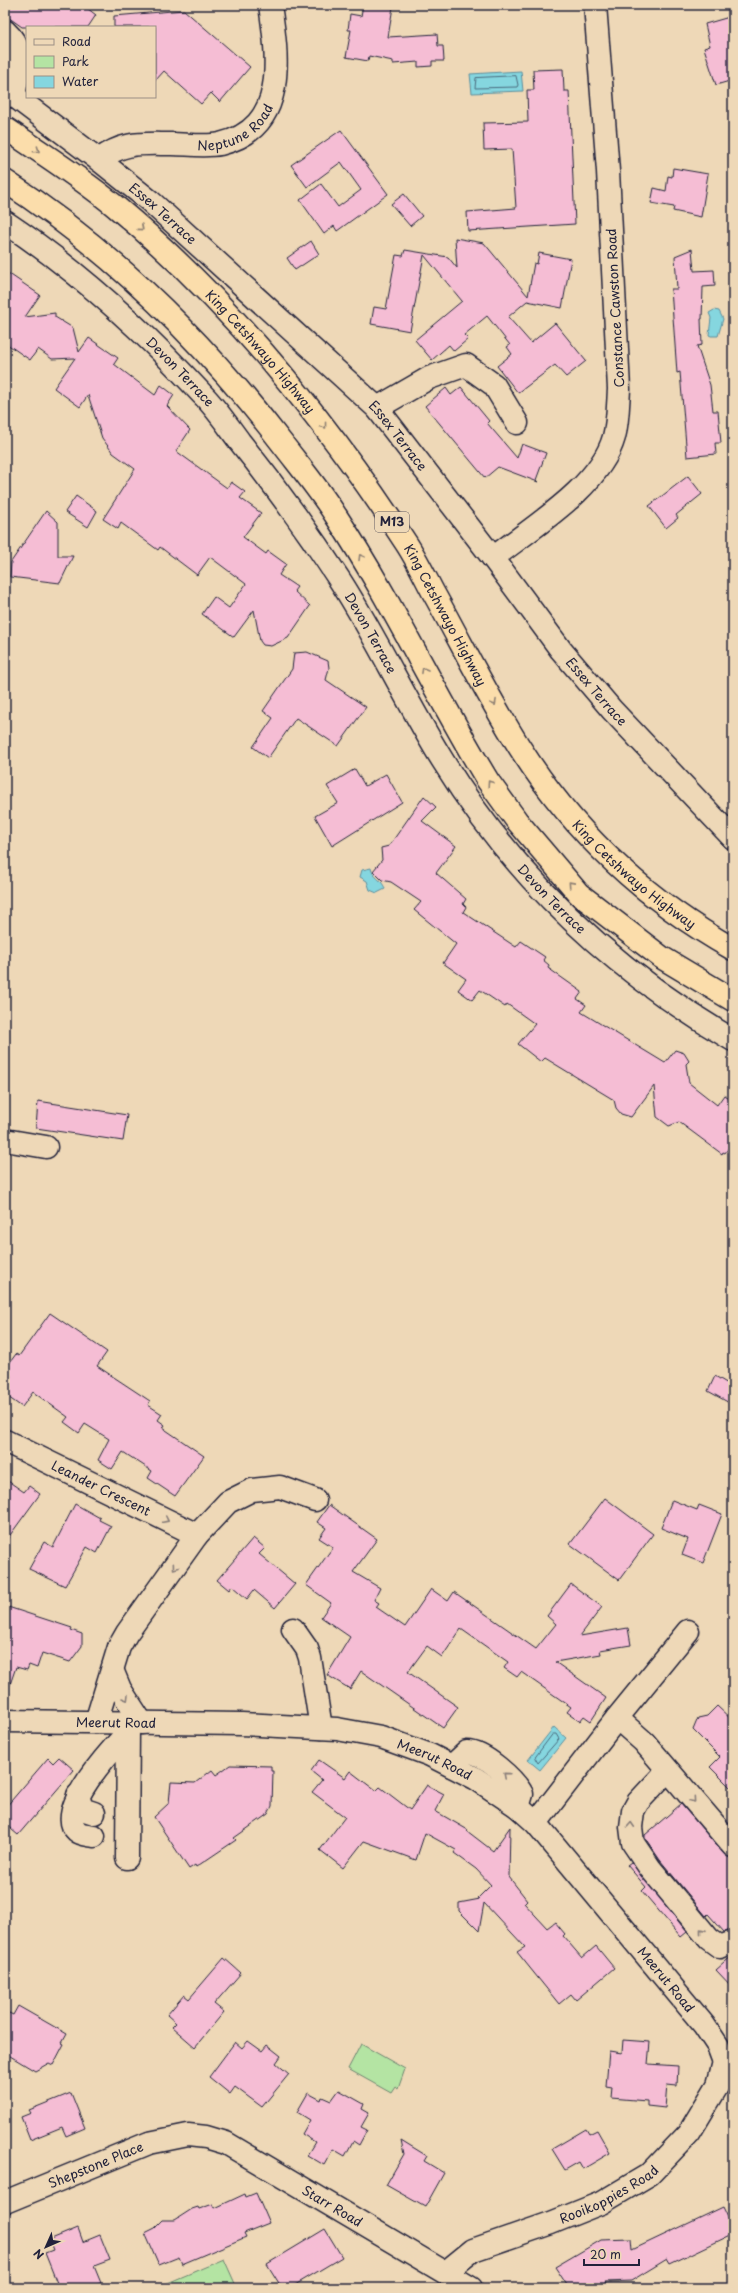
<svg xmlns="http://www.w3.org/2000/svg" width="738" height="2293" viewBox="0 0 738 2293" font-family="'Playpen Sans',sans-serif">
<style>
.green{fill:#b4e4a3;stroke:#6b836f}
.water{fill:#85d6df;stroke:#5d8e9d}
.lines{fill:none;stroke-linecap:round;stroke-linejoin:round}
.shore{stroke:#4a6a7d;stroke-width:1}
.building{fill:#f5bdd4;stroke:#22223b}
.minor-casing{stroke:#22223b;stroke-width:25}
.highway-casing{stroke:#22223b;stroke-width:25}
.minor{stroke:#eed8b7;stroke-width:22}
.highway{stroke:#fbddab;stroke-width:22}
.oneway{stroke:#8e8073}
.oneway2{stroke:#887d79}
.labels{text-anchor:middle;stroke-width:3;stroke-linejoin:round;paint-order:stroke}
.shield{fill:#eed8b7;stroke:#5f5960;stroke-width:1}
.shield-label{font-size:12px;font-weight:bold;fill:#22223b}
.street-label{font-size:13px;fill:#22223b;stroke:#eed8b7}
</style>
<rect width="100%" height="100%" fill="#eed8b7"/>
<filter id="ink" filterUnits="userSpaceOnUse"><feTurbulence type="fractalNoise" baseFrequency=".025" numOctaves="2"/><feDisplacementMap in="SourceGraphic" scale="8" xChannelSelector="R" yChannelSelector="G"/><feConvolveMatrix kernelMatrix="1 2 1 2 8 2 1 2 1" color-interpolation-filters="sRGB"/></filter>
<g filter="url(#ink)">
<path class="green" d="M361,2044L405,2069L398,2089L395,2087L391,2093L348,2069Z
M224,2259L237,2288H156Z"/>
<path class="water" d="M521,71L523,91L472,93L470,74Z
M714,310L719,311L723,319L718,336H711L709,335L711,318L709,313Z
M371,868C372,877 383,880 385,889L377,893L370,890L367,881L360,877L362,870Z
M554,1727L566,1738L540,1770L528,1760Z"/>
<g class="lines">
<path class="shore" d="M516,76L518,85L517,87L475,88L476,78Z
M553,1734H556L559,1739L538,1763L535,1758Z"/>
</g>
<path class="building" d="M5,5H83L96,15L88,27H22L5,15Z
M363,5L393,7L388,37L437,34L438,46H443L444,61H432V66L418,67V62L393,64V61L369,56L368,61L346,57L351,30H348L350,14L361,16Z
M184,10L250,67L220,102L211,93L201,104L164,71L155,81V27H114V16Z
M733,16V80L716,85L704,48L710,46L705,24Z
M563,69L564,91H569L575,224L468,231L467,212L516,208L512,149L484,150L483,123L528,122L527,90H534L533,70Z
M341,130L388,194L337,231L334,226L324,234L300,200L321,184L338,207L361,190L341,162L307,187L291,165Z
M673,168L708,174L701,217L673,211L674,207L651,203L654,188L666,191L668,176L672,177Z
M404,194L422,216L410,226L391,204Z
M455,238L484,243L528,296L534,263L537,264L539,253L571,259L562,308L527,301L508,317L531,343L555,323L586,361L566,377L555,365L518,393L497,366L512,354L507,347L510,345L487,316L464,335L468,339L454,351L449,345L432,360L415,340L462,301L424,255L410,331L371,324L374,307L386,309L396,255L403,256L405,250L448,257L457,268Z
M311,241L319,254L295,270L287,258Z
M692,249L694,271L714,270L715,286L703,287L702,319H701L702,345L697,346L710,385L713,411H718L721,443H715L716,454L687,457L680,372L677,373L671,289H677L675,256Z
M5,271L40,295L25,317L55,313V317L73,328L79,352L89,338L118,358L114,364L155,395L161,385L174,395L167,406L190,430L176,451L227,488L231,482L245,492L240,498L261,513L243,537L266,554L268,551L286,564L279,575L297,587L294,591L310,606L288,638L271,646L263,645L260,641L254,610L234,637L202,614L214,597L229,608L246,584L210,557L197,575L160,547L158,550L121,523L118,529L103,519L135,469L113,453L102,438L88,395L80,407L54,388L75,358L52,359L38,349L30,360L7,344L5,347Z
M461,387L489,421L487,423L517,458L522,444L546,453L536,480L538,482L498,467L485,478L425,406L446,388L451,395Z
M688,476L702,494L676,515L678,518L666,528L649,506Z
M76,496L97,511L88,527L65,512Z
M46,511L58,522V556H73L60,583L10,577L11,562Z
M307,652L328,661L329,668L326,680L366,707L338,746L296,718L268,758L253,747L273,718L263,711L292,669L294,653Z
M355,769L365,786L386,774L402,802L332,846L315,816L338,803L327,786Z
M424,796L436,807L422,821L456,846L436,873L466,899L463,904L466,907L463,912L516,947L521,941L545,957L543,960L549,965L548,968L582,992L577,999L586,1005L581,1012L665,1063L675,1050L684,1053L689,1061L686,1064L689,1083L717,1105L724,1095L733,1102V1142L725,1153L723,1152L722,1154L679,1122L669,1126L657,1117L654,1086L631,1117L621,1114L616,1108L614,1100L545,1058L541,1062L518,1044L535,1024L507,1004L505,1007L480,990L472,1000L458,990L466,979L443,963L456,944L414,910L421,902L391,882L382,880L373,871L382,860L381,848L389,846Z
M38,1101L127,1115L123,1141L36,1128Z
M50,1313L107,1352L97,1366L150,1401L148,1405L162,1414L158,1420L165,1425L163,1428L204,1456L175,1496L148,1478L152,1471L123,1452L112,1469L98,1460L109,1439L85,1424L79,1433L64,1422L68,1417L33,1392L22,1407L5,1395V1385L11,1376L5,1369L16,1354L19,1356Z
M715,1376L733,1387V1405L708,1391Z
M5,1479L24,1492L29,1486L40,1494L5,1542Z
M605,1498L653,1534L619,1580L570,1544Z
M672,1500L697,1510L699,1505L722,1514L703,1563L682,1555L688,1539L661,1528Z
M75,1504L100,1518L99,1520L111,1526L97,1553L87,1547L65,1586L29,1569L44,1542L53,1547Z
M329,1505L377,1539L353,1572L380,1588L374,1600L379,1603L376,1607L405,1627L431,1589L448,1601L454,1592L536,1649L556,1624L547,1616L571,1584L602,1607L580,1636L628,1628L631,1645L600,1650L601,1654L555,1662L606,1698L591,1721L584,1716L580,1721L567,1712L571,1707L521,1672L517,1677L504,1668L508,1662L461,1629L442,1657L427,1646L408,1672L458,1707L443,1728L361,1671L350,1689L327,1675L350,1637L321,1617L331,1603L306,1585L333,1547L319,1538L326,1528L317,1522Z
M253,1538L265,1548L259,1554L295,1584L275,1608L254,1590L247,1599L232,1586L229,1590L217,1580Z
M5,1606L72,1628L71,1630L82,1634V1646L70,1662L42,1653L37,1668L29,1665L27,1670L16,1667L7,1693H5Z
M717,1706L733,1721V1790L710,1767L720,1757L693,1730L698,1718L707,1716Z
M59,1757L74,1770L18,1835L5,1824V1808L48,1758L53,1763Z
M319,1760L345,1778L350,1771L376,1791L380,1787L410,1810L427,1785L444,1794L435,1811L468,1830L467,1831L493,1851L510,1827L509,1877L527,1900L524,1903L547,1928L555,1922L565,1934L563,1936L582,1958L596,1946L614,1968L576,2000L571,1994L559,2004L517,1952L525,1947L484,1903L479,1931L459,1911V1903L480,1899L478,1898L491,1885L476,1869L454,1853L456,1850L425,1833L416,1860L364,1841L343,1868L320,1850L345,1817L312,1792L322,1780L311,1771Z
M230,1765L271,1766V1771H273L272,1806L268,1814L234,1838L236,1840L196,1867L195,1865L189,1869L154,1817L169,1803L171,1782L195,1783L212,1770L216,1775Z
M681,1804L724,1854L733,1858V1930L724,1932L708,1914L706,1916L660,1860L645,1838V1835Z
M631,1862L687,1932L681,1937L642,1891L646,1887L627,1865Z
M733,1955V1988L716,1970Z
M224,1958L241,1973L214,2004L224,2012L195,2047L172,2027L176,2023L167,2015L184,1995L189,1999Z
M18,2006L67,2034L62,2043L64,2044L53,2065L49,2063L35,2071L5,2053V2011L13,2015Z
M623,2040L650,2042L648,2064L678,2066L677,2086L667,2085L665,2108L647,2106V2101L611,2098L612,2087L606,2086L609,2051L622,2053Z
M248,2041L262,2051L267,2045L281,2056L276,2063L289,2074L262,2107L235,2087L230,2094L209,2077L235,2042L242,2048Z
M339,2090L364,2104L362,2109L369,2113L361,2127L367,2130L359,2145L353,2141L345,2156L333,2149L324,2165L307,2155L315,2142L302,2134L310,2120L297,2112L308,2093L321,2100L322,2097L331,2101Z
M71,2093L85,2128L66,2136L62,2127L30,2140L21,2117L31,2113L29,2110Z
M586,2129L589,2134L597,2130L610,2153L583,2169L579,2162L565,2170L552,2149Z
M401,2140L427,2156L424,2161L444,2173L425,2207L386,2185L404,2154Z
M256,2193L269,2223L244,2233L246,2237L182,2264L179,2257L159,2265L145,2233L155,2228L163,2220H175L192,2209L198,2207L199,2209L213,2204L215,2208L245,2194L246,2197Z
M723,2207L733,2228V2234L670,2264L667,2259L631,2281L605,2282L607,2288H569L555,2267L601,2240L631,2239L632,2250Z
M78,2228L83,2242L100,2235L110,2260L94,2266L101,2283L87,2288H59L45,2253L53,2250L49,2240Z
M325,2229L342,2257L290,2288H282L267,2264Z"/>
<g class="lines">
<defs>
<g id="minor">
<path d="M5,31C28,52 19,68 14,95"/>
<path id="s1" d="M5,89L99,160L150,201L377,408L493,558L561,650L612,710L733,838"/>
<path id="s2" d="M99,160C124,141 142,144 171,144C186,144 205,147 220,144C288,128 278,58 270,5"/>
<path id="s3" d="M5,222C77,270 143,330 202,394C216,408 228,426 240,442C276,487 310,534 341,582C378,640 407,703 443,761C515,878 614,971 733,1040"/>
<path d="M377,408L429,378L466,365L494,385L517,423"/>
<path d="M493,558C532,527 600,487 614,437C618,422 618,405 619,389L608,171L595,5"/>
<path d="M5,1140L46,1147"/>
<path id="s4" d="M5,1441L197,1535"/>
<path d="M293,1629L307,1649L310,1658L321,1728"/>
<path d="M113,1672L120,1689L142,1723"/>
<path d="M617,1718L644,1742L733,1846"/>
<path id="s5" d="M5,1721L242,1724L337,1729L381,1737L430,1755L475,1778L518,1807L536,1823L704,2025L718,2046L724,2062"/>
<path d="M96,1722L119,1647L127,1633L197,1535L228,1502L252,1490L280,1487L315,1500"/>
<path d="M452,1766L467,1752C483,1751 515,1780 522,1794L518,1807"/>
<path d="M667,1771L638,1802L633,1811L631,1827L633,1843L650,1868L709,1939L720,1947L733,1942"/>
<path d="M78,1795L82,1809L94,1813"/>
<path d="M536,1823L617,1718L688,1631"/>
<path d="M94,1836C89,1835 81,1835 77,1831C54,1811 113,1748 127,1733"/>
<path d="M127,1858L128,1727"/>
<path id="s6" d="M5,2202L149,2143L188,2135L206,2137L226,2143L471,2288"/>
<path id="s7" d="M446,2272L473,2250L551,2223L601,2203L650,2174L689,2133L718,2085L724,2062"/>
</g>
<g id="highway">
<path id="s8" d="M5,128C42,153 80,177 115,206C230,302 324,417 406,543C416,558 424,575 433,592C462,644 488,698 520,748C574,833 646,900 733,949"/>
<path d="M5,181C114,252 206,344 285,447C302,469 321,492 336,516C392,601 435,694 488,781L517,821L579,894L661,957L733,1000"/>
</g>
</defs>
<use href="#minor" class="minor-casing"/>
<use href="#highway" class="highway-casing"/>
<use href="#minor" class="minor"/>
<use href="#highway" class="highway"/>
</g>
<defs><path id="oneway-chevron" d="M-2-3.5L2.5 0L-2 3.5" fill="none" stroke-width="1.6" stroke-linecap="round" stroke-linejoin="round"/></defs>
<g class="oneway">
<use href="#oneway-chevron" transform="translate(37 150) rotate(34)"/>
<use href="#oneway-chevron" transform="translate(141 228) rotate(41)"/>
<use href="#oneway-chevron" transform="translate(324 426) rotate(52)"/>
<use href="#oneway-chevron" transform="translate(361 557) rotate(-121)"/>
<use href="#oneway-chevron" transform="translate(424 670) rotate(-119)"/>
<use href="#oneway-chevron" transform="translate(494 703) rotate(61)"/>
<use href="#oneway-chevron" transform="translate(490 783) rotate(-124)"/>
<use href="#oneway-chevron" transform="translate(571 884) rotate(-132)"/>
</g>
<g class="oneway2">
<use href="#oneway-chevron" transform="translate(166 1520) rotate(26)"/>
<use href="#oneway-chevron" transform="translate(175 1567) rotate(126)"/>
<use href="#oneway-chevron" transform="translate(126 1698) rotate(59)"/>
<use href="#oneway-chevron" transform="translate(506 1775) rotate(-139)"/>
<use href="#oneway-chevron" transform="translate(693 1800) rotate(49)"/>
<use href="#oneway-chevron" transform="translate(631 1825) rotate(-87)"/>
<use href="#oneway-chevron" transform="translate(702 1931) rotate(-129)"/>
</g>
</g>
<g class="labels">
<rect class="shield" x="375" y="512" width="34" height="20" rx="3"/>
<g class="shield-label">
<text x="392" y="526">M13</text>
</g>
<g class="street-label">
<text dy="5" stroke="none"><textPath href="#s2" startOffset="146">Neptune Road</textPath></text>
<text dy="5" stroke="none"><textPath href="#s1" startOffset="201">Essex Terrace</textPath></text>
<text transform="translate(615 308) rotate(-93)" y="5">Constance Cawston Road</text>
<text dy="5" stroke="none"><textPath href="#s8" startOffset="341">King Cetshwayo Highway</textPath></text>
<text dy="5" stroke="none"><textPath href="#s3" startOffset="231">Devon Terrace</textPath></text>
<text dy="5" stroke="none"><textPath href="#s1" startOffset="525">Essex Terrace</textPath></text>
<text dy="5" stroke="none"><textPath href="#s8" startOffset="664">King Cetshwayo Highway</textPath></text>
<text dy="5" stroke="none"><textPath href="#s3" startOffset="555">Devon Terrace</textPath></text>
<text dy="5" stroke="none"><textPath href="#s1" startOffset="849">Essex Terrace</textPath></text>
<text dy="5" stroke="none"><textPath href="#s8" startOffset="988">King Cetshwayo Highway</textPath></text>
<text dy="5" stroke="none"><textPath href="#s3" startOffset="878">Devon Terrace</textPath></text>
<text dy="5" stroke="none"><textPath href="#s4" startOffset="107">Leander Crescent</textPath></text>
<text dy="5" stroke="none"><textPath href="#s5" startOffset="111">Meerut Road</textPath></text>
<text dy="5" stroke="none"><textPath href="#s5" startOffset="435">Meerut Road</textPath></text>
<text dy="5" stroke="none"><textPath href="#s5" startOffset="759">Meerut Road</textPath></text>
<text dy="5" stroke="none"><textPath href="#s6" startOffset="98">Shepstone Place</textPath></text>
<text dy="5" stroke="none"><textPath href="#s7" startOffset="182">Rooikoppies Road</textPath></text>
<text dy="5" stroke="none"><textPath href="#s6" startOffset="358">Starr Road</textPath></text>
</g>
</g>
<rect width="738" height="2293" fill="none" stroke="#eed8b7" stroke-width="20"/>
<rect x="10" y="10" width="718" height="2273" fill="none" stroke="#22223b" stroke-width="1.5" filter="url(#ink)"/>
<rect x="26" y="26" width="130" height="72" fill="#eed8b7" stroke="#9c8f85"/>
<rect x="34" y="39" width="20" height="6" fill="#eed8b7" stroke="#9c8f85"/>
<text x="62" y="46" font-size="12" fill="#22223b">Road</text>
<rect x="34" y="56" width="20" height="12" fill="#b4e4a3" stroke="#9c8f85"/>
<text x="62" y="66" font-size="12" fill="#22223b">Park</text>
<rect x="34" y="76" width="20" height="12" fill="#85d6df" stroke="#9c8f85"/>
<text x="62" y="86" font-size="12" fill="#22223b">Water</text>
<g transform="translate(46 2247) rotate(225)" stroke="#eed8b7" stroke-width="3" paint-order="stroke">
<path d="M0-3L7 15L0 10L-7 15Z" fill="#22223b"/>
<text y="-6" font-size="11" font-weight="bold" text-anchor="middle" fill="#22223b">N</text>
</g>
<path d="M584 2259v6h55v-6" fill="none" stroke="#22223b" stroke-width="2"/>
<text x="590" y="2259" font-size="12" fill="#22223b" stroke="#eed8b7" stroke-width="3" paint-order="stroke">20 m</text>
</svg>
